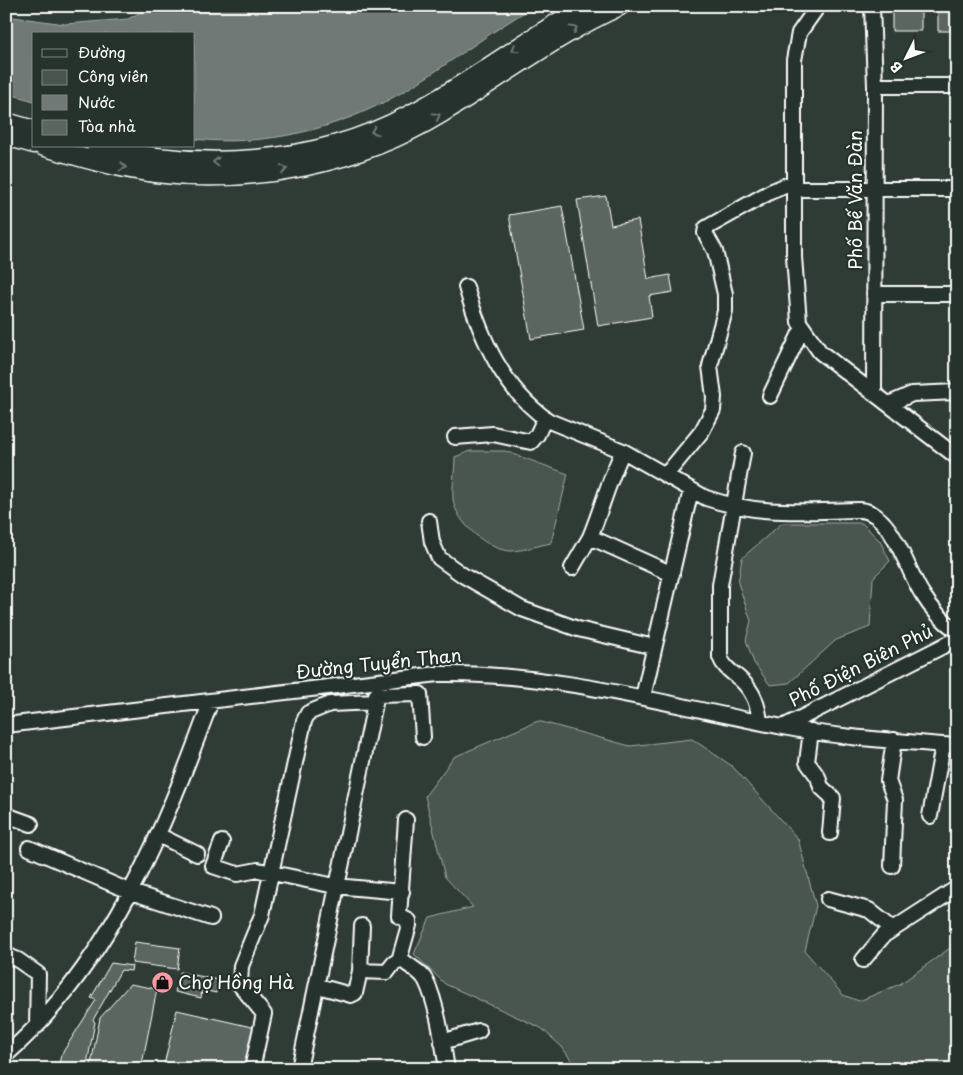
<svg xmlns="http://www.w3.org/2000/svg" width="963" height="1075" viewBox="0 0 963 1075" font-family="'Playpen Sans',sans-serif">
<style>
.green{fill:#4a544f;stroke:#a4aaa7}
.water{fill:#707975;stroke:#a9afac}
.building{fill:#5b6661;stroke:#fff}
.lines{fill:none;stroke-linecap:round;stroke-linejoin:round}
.minor-casing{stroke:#fff;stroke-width:18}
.major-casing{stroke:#fff;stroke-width:21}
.minor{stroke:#26332d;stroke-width:14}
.major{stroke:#26332d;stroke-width:18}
.oneway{stroke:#727a76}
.labels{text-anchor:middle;stroke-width:4.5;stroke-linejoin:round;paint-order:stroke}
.street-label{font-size:18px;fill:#fff;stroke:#26332d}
.poi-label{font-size:18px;fill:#fff;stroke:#26332d;text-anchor:start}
</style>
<rect width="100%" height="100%" fill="#2f3b35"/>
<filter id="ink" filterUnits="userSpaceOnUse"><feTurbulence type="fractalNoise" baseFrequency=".02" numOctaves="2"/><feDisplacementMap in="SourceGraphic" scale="10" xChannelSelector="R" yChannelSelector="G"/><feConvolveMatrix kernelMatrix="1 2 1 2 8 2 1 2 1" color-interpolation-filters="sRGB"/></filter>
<g filter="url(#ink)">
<path class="green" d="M470,451H505L568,474L551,543C539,545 526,550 513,551C489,552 456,523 453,499C452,486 455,470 455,457Z
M782,523H862L880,541L890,561L873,578L870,627L836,640L789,683L770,685L754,663L746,640L751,621L738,583L742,558Z
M538,721L630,746L692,739L732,766L798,839L816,906L805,951L843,995L859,1001L900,984L957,943V1069H577L562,1047L541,1028L445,984L414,954L430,918L473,907L445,877L425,796L454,757Z"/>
<path class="water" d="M152,6H535C489,32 447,66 401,93C339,129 265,147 194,139V34H34V101L6,93V16L65,24L128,19Z"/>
<path class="building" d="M938,8H956V31H938Z
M892,9H921V31H892Z
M606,196L611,225L638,220L648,279L670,275L673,292L649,296L652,317L598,326L577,200Z
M562,206L584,330L531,339L509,215Z
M135,942L180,948L177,969L132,963Z
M111,963L132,966L131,971L121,970L93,1020L95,1022L86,1069H58L61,1055L96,1000L91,998Z
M180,972L218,980L216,993L202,990L201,998L175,992Z
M130,984L157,989L141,1069H90L100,1018Z
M177,1010L256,1028L246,1069H163Z"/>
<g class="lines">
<defs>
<path id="minor" d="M818,6L799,33L794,60V257L799,322L820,352L957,457
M872,6L875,86L874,393
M875,86H957
M795,189H957
M466,287C481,338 503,390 549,421L623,451L706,498C760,516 803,511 859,510C892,510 907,572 923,595C932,610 943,621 957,631
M874,294H957
M770,396L802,329
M889,404L912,394L957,392
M455,437L493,434L531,442L537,435L545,418
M623,451C609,479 602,508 590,537L672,574
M743,453L720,585V657C724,668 732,672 741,680C754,692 758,705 760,722
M666,475L702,431L713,410L714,397L710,366L725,311V294L715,251L705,233L706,228L770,192L794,182
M429,521L432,542L439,558L464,576L522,609L578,629L654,647
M572,568L590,537
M376,695L420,694L423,737
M643,697L691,490
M6,725L438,674C556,672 668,705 783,727C840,738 899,741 957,746
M783,727L957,639
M811,731L807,762L818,777L821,787L833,798L830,833
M6,815L31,824
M930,816L943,745
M406,820L399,916L409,921V925L400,957C407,967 420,969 426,981C437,1003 443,1044 447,1069
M158,835L197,854
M222,842L213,866L237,874L258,870L335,886L402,892
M29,848L131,892L211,918
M892,866L895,800L888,781L894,740
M828,899L869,910L893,929
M6,955L18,960L38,974L37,1026
M863,960L884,935L957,888
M360,971L387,972L394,963L401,959
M318,986L351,995L355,993L360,971L362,926
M442,1042L479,1031
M6,1055C111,963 164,829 211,701
M252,1069L264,1014L240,985L241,966L262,915L304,721L308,713L330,704L375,702
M299,1069L377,694"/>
<path id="major" d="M6,122L34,130
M6,136L34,144
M42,146C79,157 117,168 155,173C252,185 359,164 442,113C502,77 556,35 620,6
M96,146C201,171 313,166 409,115C471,83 525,39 586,6"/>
</defs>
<use href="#minor" class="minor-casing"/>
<use href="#major" class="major-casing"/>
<use href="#minor" class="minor"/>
<use href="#major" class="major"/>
</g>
<defs><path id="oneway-chevron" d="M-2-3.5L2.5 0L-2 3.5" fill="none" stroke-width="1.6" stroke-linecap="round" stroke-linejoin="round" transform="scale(1.25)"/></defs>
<g class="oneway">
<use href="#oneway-chevron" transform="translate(574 29) rotate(-29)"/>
<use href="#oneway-chevron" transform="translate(515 49) rotate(147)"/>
<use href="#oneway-chevron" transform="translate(437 116) rotate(-29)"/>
<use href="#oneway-chevron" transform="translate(374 131) rotate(160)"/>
<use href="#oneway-chevron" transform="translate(216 162) rotate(-179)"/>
<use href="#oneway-chevron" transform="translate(123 167) rotate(11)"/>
<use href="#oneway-chevron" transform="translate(284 169) rotate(-10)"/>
</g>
</g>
<defs>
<symbol id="shop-disc" viewBox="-11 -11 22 22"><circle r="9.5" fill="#ff9aa2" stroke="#26332d"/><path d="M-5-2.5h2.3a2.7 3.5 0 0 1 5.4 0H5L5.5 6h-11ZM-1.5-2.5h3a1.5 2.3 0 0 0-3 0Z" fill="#111"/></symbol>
</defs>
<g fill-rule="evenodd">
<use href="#shop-disc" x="150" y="970" width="25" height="25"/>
</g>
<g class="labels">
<g class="street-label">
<text transform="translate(856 200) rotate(-90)" y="6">Phố Bế Văn Đàn</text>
<text transform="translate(379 664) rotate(-6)" y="6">Đường Tuyển Than</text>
<text transform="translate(861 666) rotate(-27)" y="6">Phố Điện Biên Phủ</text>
</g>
<g class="poi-label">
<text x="178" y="989">Chợ Hồng Hà</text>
</g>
</g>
<rect width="963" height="1075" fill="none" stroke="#26332d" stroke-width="25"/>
<rect x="12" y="12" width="938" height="1050" fill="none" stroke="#fff" stroke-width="2" filter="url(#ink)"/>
<rect x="32" y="32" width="162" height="115" fill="#26332d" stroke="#7d8581"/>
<rect x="42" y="49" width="25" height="8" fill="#26332d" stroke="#7d8581"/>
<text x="78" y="58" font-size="15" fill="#ffffff">Đường</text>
<rect x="42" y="70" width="25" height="15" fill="#4a544f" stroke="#7d8581"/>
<text x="78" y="82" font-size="15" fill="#ffffff">Công viên</text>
<rect x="42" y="95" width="25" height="15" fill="#707975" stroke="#7d8581"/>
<text x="78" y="108" font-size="15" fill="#ffffff">Nước</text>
<rect x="42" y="120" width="25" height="15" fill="#5b6661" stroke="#7d8581"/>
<text x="78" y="132" font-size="15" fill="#ffffff">Tòa nhà</text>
<g transform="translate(906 58) rotate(228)" stroke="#26332d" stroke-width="4" paint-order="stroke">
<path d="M0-4L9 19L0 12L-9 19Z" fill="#ffffff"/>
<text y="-8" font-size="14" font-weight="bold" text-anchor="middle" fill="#ffffff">B</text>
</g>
</svg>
